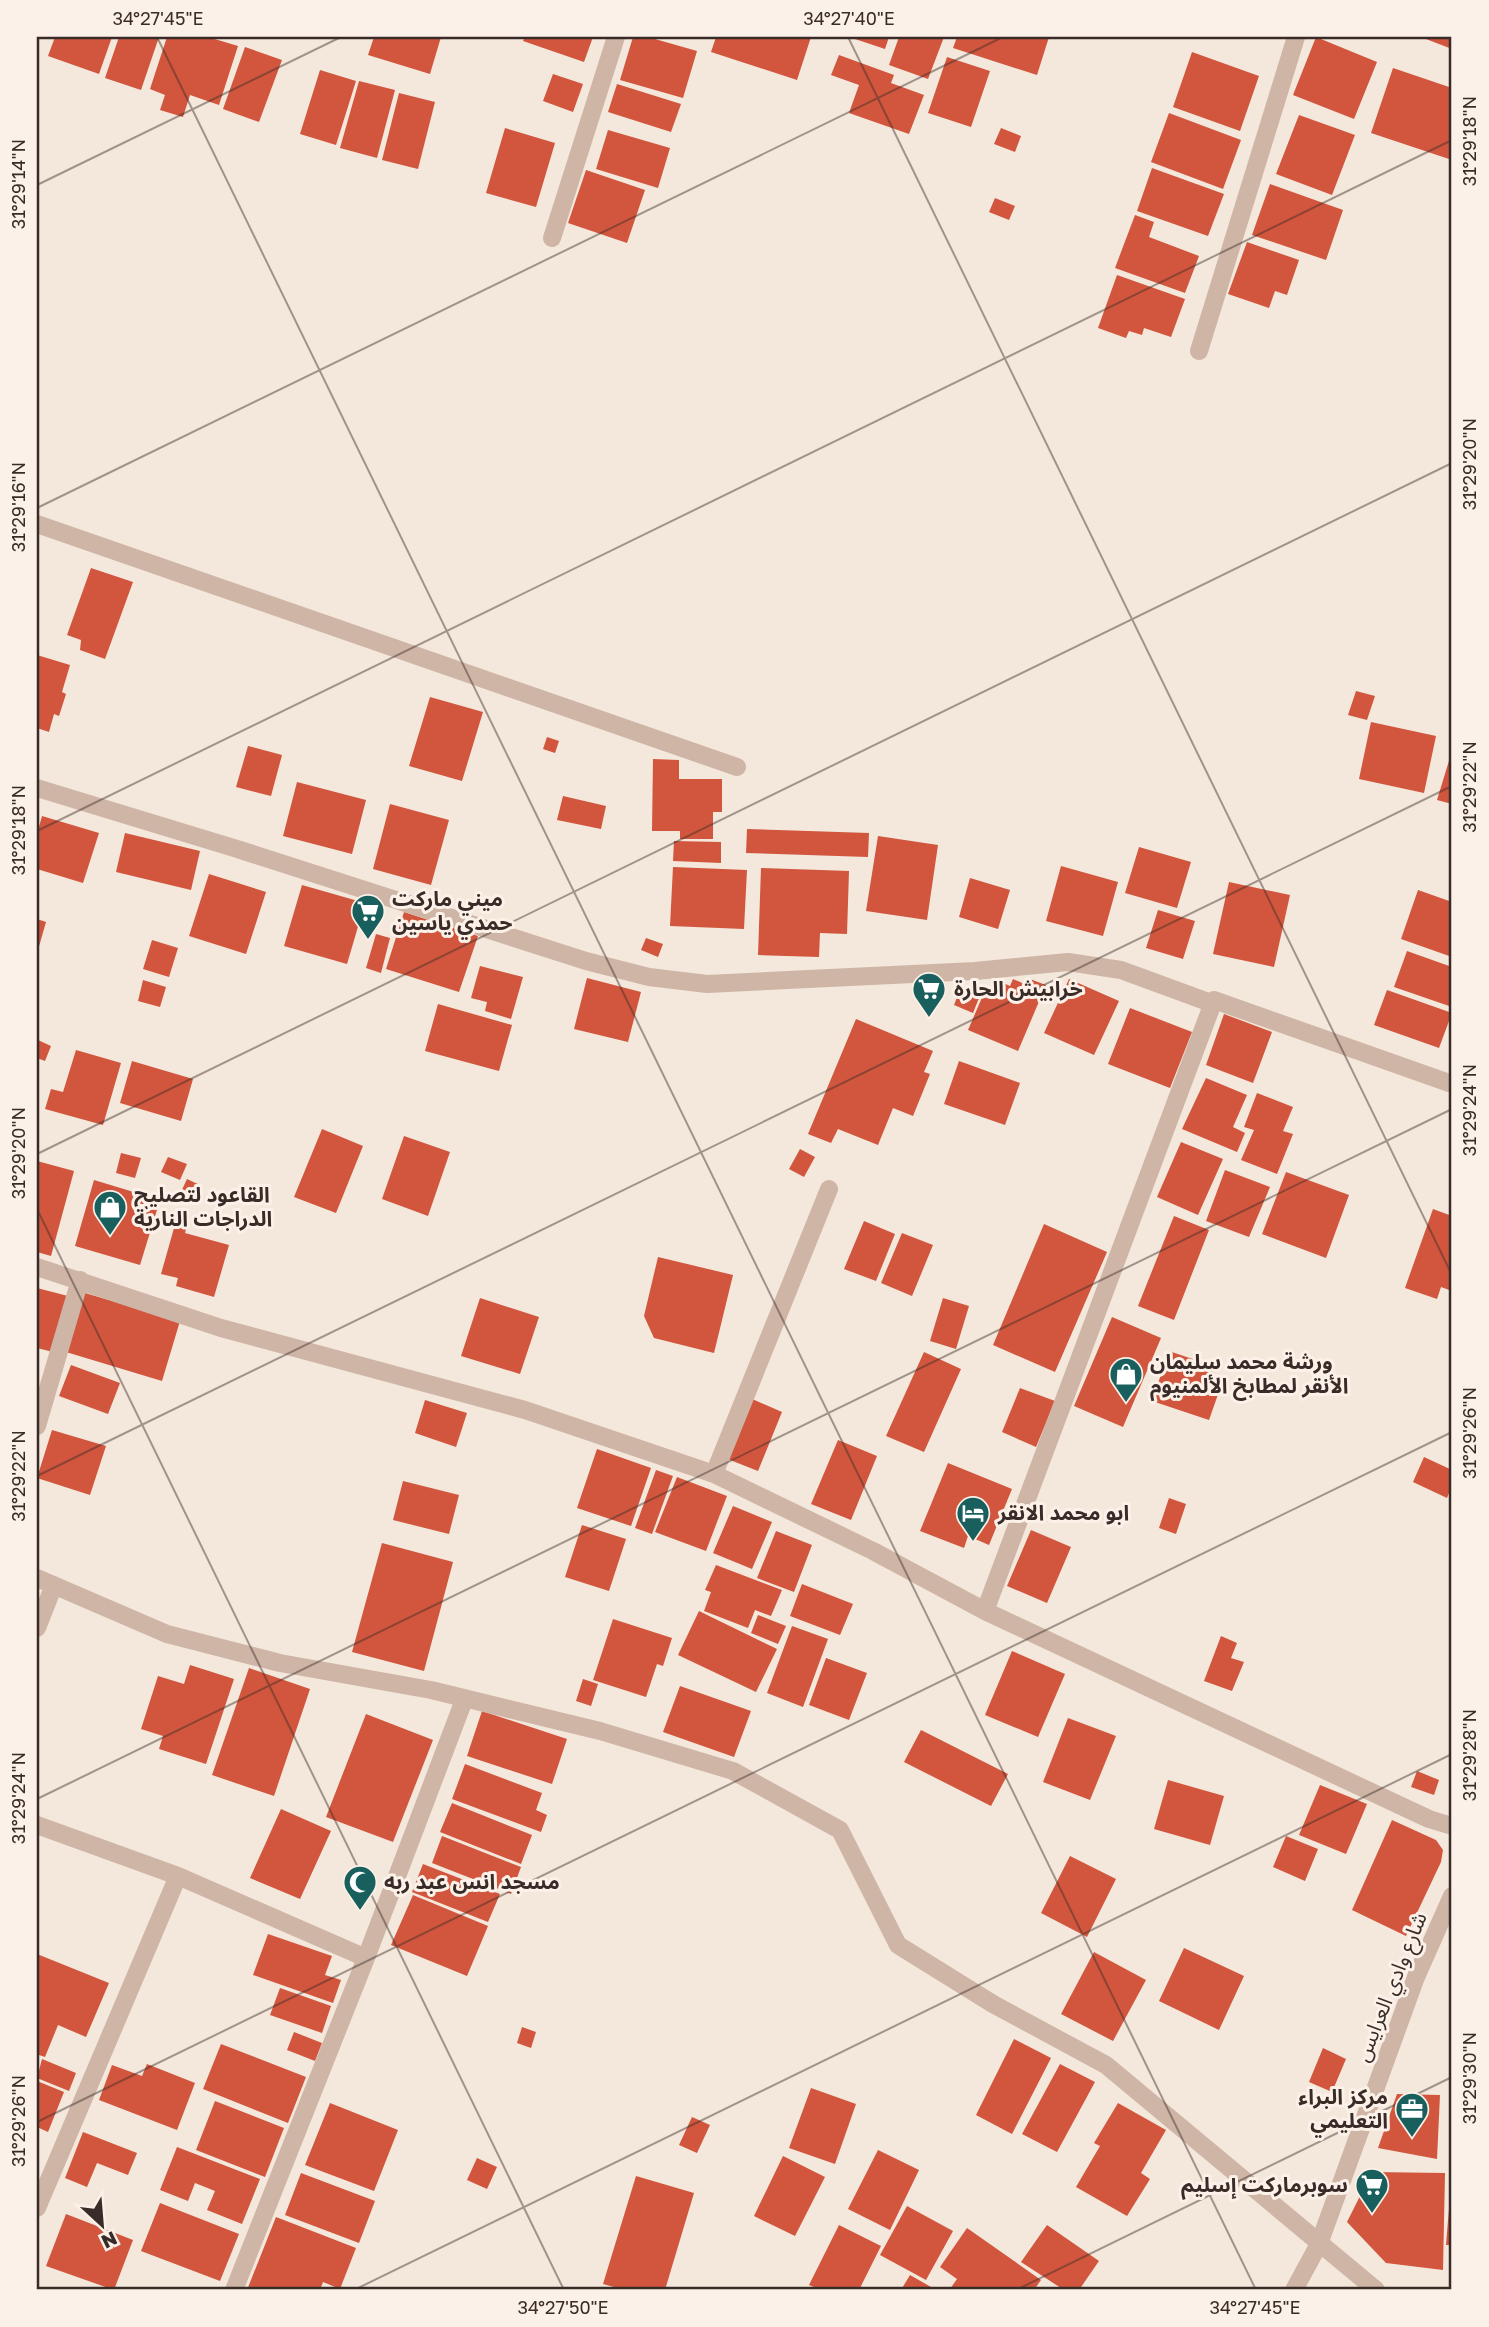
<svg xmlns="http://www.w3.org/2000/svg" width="1489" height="2327" viewBox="0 0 1489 2327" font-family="'Golos Text','Noto Sans Arabic',sans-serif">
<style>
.building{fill:#d1563d}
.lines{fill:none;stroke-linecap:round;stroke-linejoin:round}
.minor{stroke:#ceb5a6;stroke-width:18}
.ticks{fill:none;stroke:#392c28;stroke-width:2;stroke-opacity:0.45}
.labels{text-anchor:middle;stroke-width:6;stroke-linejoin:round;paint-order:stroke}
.poi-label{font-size:21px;font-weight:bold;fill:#392c28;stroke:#fbf1e8;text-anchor:start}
.street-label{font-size:21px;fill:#392c28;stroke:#fbf1e8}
.neatline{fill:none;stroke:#392c28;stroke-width:2.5}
.ticks-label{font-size:18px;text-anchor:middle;fill:#392c28}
</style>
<rect width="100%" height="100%" fill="#f4e7db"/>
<path class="building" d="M55,37H112L99,74L48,56Z
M119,37H159L141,90L105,78Z
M167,37H208L238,46L219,105L190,95L183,117L160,110L165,95L150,89Z
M374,37H441L430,74L368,55Z
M525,37H593L584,62L523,41Z
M633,37H648L697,51L683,98L620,80Z
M716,37H811L797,80L711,52Z
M849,37H889L885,49Z
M899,37H944L928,79L889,65Z
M957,37H1049L1037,75L953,48Z
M1316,37L1377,62L1354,119L1293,95Z
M1427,37H1452V49L1426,39Z
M245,47L282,60L259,122L223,109Z
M1192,52L1259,76L1240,131L1173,107Z
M839,55L894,75L891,83L924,95L909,134L849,113L859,85L831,75Z
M947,57L990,71L971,127L928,113Z
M1393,68L1452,88V160L1371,133Z
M320,70L356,81L336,145L300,134Z
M553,74L583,84L573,112L543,101Z
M359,81L395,90L377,158L340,148Z
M617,84L681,104L671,132L608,112Z
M399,93L435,102L418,169L382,160Z
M1169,113L1241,140L1223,189L1151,162Z
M1299,115L1355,135L1332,195L1276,174Z
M505,128L555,143L536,207L486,193Z
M1001,128L1021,136L1015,152L994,144Z
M608,130L670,148L658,188L596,169Z
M1152,168L1224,194L1208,236L1137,211Z
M586,170L645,190L627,243L568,223Z
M1270,184L1343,210L1326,260L1252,235Z
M995,198L1015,206L1009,220L989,212Z
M1135,215L1154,222L1149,237L1199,256L1185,293L1115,268Z
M1247,242L1299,260L1287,295L1275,291L1269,308L1228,294Z
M1117,275L1185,299L1171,337L1144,328L1142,335L1129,331L1126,338L1098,328Z
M91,568L133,582L105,659L80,650L81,640L67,635Z
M37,655L70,665L62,692L66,694L59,716L54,714L49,732L37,728Z
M1356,691L1375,696L1367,720L1348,715Z
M430,697L483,712L462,781L409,766Z
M1371,722L1436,736L1424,793L1359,779Z
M547,737L559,741L555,753L543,749Z
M248,746L282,755L271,796L236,787Z
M1452,751V804L1437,800Z
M653,759L679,760V779H722V812H713V839H680V831H652Z
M297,782L366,800L352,854L283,836Z
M563,796L606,806L601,829L557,820Z
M390,804L449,820L431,885L373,869Z
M42,816L99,833L83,883L37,869V834Z
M747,829L869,833L868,857L746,853Z
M125,833L200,851L191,890L116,872Z
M878,836L938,845L927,920L866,911Z
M674,841L721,842V863L673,861Z
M1139,847L1191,862L1177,908L1125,893Z
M1061,866L1118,882L1103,936L1046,921Z
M673,867L747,870L744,929L670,926Z
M761,868L849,871L847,934L820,933L819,957L758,955Z
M209,874L266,892L246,954L189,936Z
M970,878L1010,890L998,929L959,917Z
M1229,882L1290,895L1274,967L1213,954Z
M302,885L365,903L347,964L284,946Z
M1418,890L1452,902V957L1401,939Z
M1158,910L1195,921L1183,959L1146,948Z
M404,912L478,936L459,992L386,969Z
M37,919L46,922L38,950H37Z
M376,934L390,938L381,973L366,968Z
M646,938L663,944L658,957L641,950Z
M152,940L178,948L169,977L143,969Z
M1407,951L1452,967V1007L1394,987Z
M480,966L523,977L511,1019L485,1011L487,1002L471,998Z
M587,978L641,992L628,1042L574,1029Z
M1013,979L1027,985L1030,979L1046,985L1018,1051L968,1030L987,986L995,990L999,981L1010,986Z
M1069,979L1119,1001L1094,1055L1044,1033Z
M143,980L166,987L160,1007L138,1001Z
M976,985L983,988L973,1013L954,1005L961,987L973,992Z
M1387,990L1452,1013L1439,1048L1374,1025Z
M438,1004L512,1025L499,1071L425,1051Z
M1130,1008L1192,1032L1170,1088L1108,1064Z
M1224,1014L1272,1032L1253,1083L1206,1065Z
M856,1019L933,1051L924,1072L930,1074L913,1116L893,1108L878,1145L838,1129L831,1143L808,1134Z
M38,1040L51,1046L45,1061L37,1058Z
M76,1050L121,1063L103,1125L45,1109L51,1089L63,1092Z
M132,1061L193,1079L181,1121L120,1103Z
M959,1061L1020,1083L1005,1125L944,1104Z
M1206,1078L1247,1095L1233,1127L1245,1133L1237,1152L1182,1129Z
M1257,1093L1293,1107L1283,1131L1293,1134L1277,1174L1241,1160L1254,1130L1244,1127Z
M322,1129L363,1146L336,1213L294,1197Z
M404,1136L450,1152L428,1216L382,1199Z
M1181,1142L1223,1159L1198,1215L1157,1197Z
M800,1149L815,1157L804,1177L789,1169Z
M121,1153L141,1158L135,1178L116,1173Z
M168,1157L187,1164L180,1180L161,1172Z
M37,1161L74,1171L51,1256L37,1252Z
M1225,1170L1270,1187L1249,1237L1206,1221Z
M1286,1172L1349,1195L1326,1258L1262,1234Z
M187,1179L202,1186L195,1201L180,1194Z
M94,1180L160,1200L140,1265L75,1246Z
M1433,1209L1452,1216V1291L1441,1287L1437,1299L1405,1288Z
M178,1214L189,1218L185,1233L229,1245L214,1297L176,1286L178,1278L161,1274Z
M1174,1216L1209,1230L1174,1320L1138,1306Z
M864,1221L895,1234L876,1281L844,1269Z
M1044,1224L1107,1252L1055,1372L993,1345Z
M902,1233L933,1245L912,1296L881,1283Z
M658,1257L733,1275L714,1353L654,1338L644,1316Z
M37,1288L68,1296L53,1352L37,1348Z
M85,1293L180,1321L162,1381L66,1352Z
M480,1298L539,1317L520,1374L461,1356Z
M943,1298L969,1306L956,1349L930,1341Z
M1112,1317L1161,1338L1123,1427L1074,1406Z
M1169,1351L1216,1367L1212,1380L1222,1383L1209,1420L1152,1401Z
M924,1352L961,1369L924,1452L886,1436Z
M71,1365L120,1383L108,1414L59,1396Z
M1020,1388L1055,1401L1036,1447L1002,1432Z
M750,1398L782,1412L758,1471L725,1458Z
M425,1400L467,1413L456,1447L415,1433Z
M52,1430L106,1446L90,1495L37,1478Z
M838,1440L877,1456L851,1520L811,1504Z
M597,1449L651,1468L631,1526L577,1508Z
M1424,1457L1452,1470V1486L1447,1498L1413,1482Z
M948,1463L1012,1489L989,1545L968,1536L964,1548L920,1531Z
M656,1470L673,1476L652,1534L635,1528Z
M677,1477L727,1496L706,1551L655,1532Z
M403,1481L459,1495L449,1534L393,1520Z
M1169,1498L1186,1504L1176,1534L1159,1528Z
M733,1506L772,1522L752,1569L713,1553Z
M582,1525L626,1539L609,1591L565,1577Z
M1031,1530L1071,1547L1047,1603L1007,1586Z
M776,1531L812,1545L794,1592L757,1578Z
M382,1543L453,1562L424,1671L352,1652Z
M716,1565L782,1590L771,1616L755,1610L748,1628L704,1611L711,1592L705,1590Z
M802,1584L853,1604L840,1635L790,1616Z
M699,1611L777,1649L756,1692L678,1655Z
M758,1615L786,1626L778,1644L751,1633Z
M613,1619L672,1638L663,1666L657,1664L646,1697L593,1680Z
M792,1626L828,1639L803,1707L767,1693Z
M1221,1636L1237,1643L1231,1658L1244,1662L1232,1691L1204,1681Z
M1012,1651L1065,1674L1038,1737L985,1715Z
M826,1658L867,1673L849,1720L809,1705Z
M190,1665L234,1679L206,1764L159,1749L163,1736L141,1729L158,1676L184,1684Z
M249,1668L310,1689L274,1796L212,1775Z
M583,1679L598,1684L591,1706L576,1701Z
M680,1686L751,1711L734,1757L663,1732Z
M482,1711L567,1739L552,1784L467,1756Z
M366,1714L433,1740L393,1842L326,1817Z
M1068,1718L1116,1736L1090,1800L1043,1782Z
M921,1730L1008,1774L991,1806L904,1762Z
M465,1764L542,1793L536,1810L547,1815L541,1832L452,1799Z
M1417,1771L1439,1780L1434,1795L1411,1787Z
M1168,1780L1224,1796L1210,1845L1154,1829Z
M1320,1785L1367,1804L1346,1854L1299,1835Z
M452,1803L532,1835L521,1864L440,1832Z
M281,1809L331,1831L300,1899L250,1878Z
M1392,1820L1436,1840L1443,1850L1441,1862L1406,1936L1352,1910Z
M442,1836L521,1867L511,1894L432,1863Z
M1286,1836L1318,1849L1305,1881L1273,1867Z
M1070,1856L1116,1879L1087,1937L1041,1913Z
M423,1864L500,1894L488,1922L412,1892Z
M413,1895L488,1926L467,1976L391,1945Z
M268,1934L332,1956L325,1975L341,1980L333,2003L253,1975Z
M1184,1948L1244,1976L1219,2030L1159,2001Z
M1094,1952L1146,1980L1113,2041L1061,2014Z
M37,1954L109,1983L86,2037L58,2025L45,2057L39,2055L37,2060Z
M280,1988L331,2006L322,2033L270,2015Z
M522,2027L536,2032L531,2048L517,2043Z
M294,2032L322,2043L315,2061L287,2050Z
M1014,2039L1051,2058L1012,2134L976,2115Z
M221,2044L306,2077L288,2123L203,2089Z
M1323,2048L1346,2059L1332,2092L1309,2082Z
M42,2059L76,2073L69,2091L37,2078Z
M147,2064L195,2083L177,2130L99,2100L112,2065L142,2076Z
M1060,2064L1095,2082L1057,2152L1022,2134Z
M37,2081L64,2092L48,2132L37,2127Z
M811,2088L856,2104L835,2164L789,2148Z
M1397,2094L1440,2095L1437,2159L1378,2148Z
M215,2101L284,2128L265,2177L196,2150Z
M330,2103L398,2130L374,2191L305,2165Z
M1118,2103L1166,2130L1141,2173L1150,2179L1127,2216L1076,2187L1100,2146L1094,2143Z
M692,2117L710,2125L697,2153L679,2145Z
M83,2132L137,2153L128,2175L97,2163L87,2187L65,2178Z
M177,2147L260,2179L242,2224L207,2210L215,2191L195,2183L188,2201L160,2190Z
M878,2150L919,2170L890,2230L848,2209Z
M783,2156L825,2177L795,2236L754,2216Z
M477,2158L497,2167L487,2189L467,2180Z
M1372,2172L1445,2173L1443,2270L1386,2263L1347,2222Z
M301,2173L375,2201L359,2243L285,2215Z
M636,2176L694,2193L665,2290H625L603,2284Z
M1450,2196H1452V2245H1446Z
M160,2203L239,2234L220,2281L141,2251Z
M907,2206L953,2231L926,2280L880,2255Z
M66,2214L133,2240L114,2290L46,2266Z
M276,2217L356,2248L340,2289L323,2282L320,2290H247Z
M839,2225L881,2246L859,2290H821L809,2285Z
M1047,2225L1099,2261L1079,2290H1064L1021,2262Z
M967,2228L1041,2280L1034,2290L950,2289L957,2279L940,2267Z
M910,2275L931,2287L929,2290H901Z"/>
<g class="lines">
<path class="minor" d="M552,238L616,37
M1199,351L1296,37
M37,524L737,767
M37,788L234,848L586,961L649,977L707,984L975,971L1068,962L1121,970L1211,1003L1214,1000L1452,1084
M37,1267L221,1328L525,1410L714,1474L873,1551L985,1611L1429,1819L1452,1826
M37,1426L80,1280
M714,1474L829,1189
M37,1578L167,1634L280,1663L431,1690L600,1731L733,1771L840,1830L898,1945L993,2004L1106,2065L1376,2290
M985,1611L1214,1000
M37,1628L54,1585
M37,1825L178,1876
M37,2208L178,1876L366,1958
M234,2290L366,1958L464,1700
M1294,2290L1319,2244L1416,1977L1452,1896"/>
</g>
<path class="ticks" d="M157,37L1256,2290M848,37L1452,1275M37,185L341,37M37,508L1003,37M37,831L1452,140M37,1154L1452,463M37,1209L564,2290M37,1476L1452,786M37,1799L1452,1109M37,2122L1452,1432M354,2290L1452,1754M1016,2290L1452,2077"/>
<defs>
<symbol id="supermarket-pin" viewBox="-11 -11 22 30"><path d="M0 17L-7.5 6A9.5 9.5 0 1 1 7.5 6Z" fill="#195f5e" stroke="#fbf1e8"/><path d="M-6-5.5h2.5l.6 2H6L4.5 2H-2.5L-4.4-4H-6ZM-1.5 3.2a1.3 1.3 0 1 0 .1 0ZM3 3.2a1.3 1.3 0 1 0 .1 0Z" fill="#fff"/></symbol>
<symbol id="shop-pin" viewBox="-11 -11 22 30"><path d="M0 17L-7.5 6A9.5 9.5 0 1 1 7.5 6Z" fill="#195f5e" stroke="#fbf1e8"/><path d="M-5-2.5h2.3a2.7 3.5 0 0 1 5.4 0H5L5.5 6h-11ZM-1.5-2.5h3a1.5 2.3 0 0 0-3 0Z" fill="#fff"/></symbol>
<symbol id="hotel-pin" viewBox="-11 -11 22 30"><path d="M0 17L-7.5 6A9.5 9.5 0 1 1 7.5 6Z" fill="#195f5e" stroke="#fbf1e8"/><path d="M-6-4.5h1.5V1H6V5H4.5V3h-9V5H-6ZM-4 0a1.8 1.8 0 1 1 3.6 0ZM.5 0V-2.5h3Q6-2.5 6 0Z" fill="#fff"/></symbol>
<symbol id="mosque-pin" viewBox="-11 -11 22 30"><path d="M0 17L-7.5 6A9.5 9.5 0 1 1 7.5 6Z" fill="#195f5e" stroke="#fbf1e8"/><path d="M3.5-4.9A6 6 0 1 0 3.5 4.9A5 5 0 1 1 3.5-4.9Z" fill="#fff"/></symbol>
<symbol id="office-pin" viewBox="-11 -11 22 30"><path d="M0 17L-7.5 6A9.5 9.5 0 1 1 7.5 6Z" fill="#195f5e" stroke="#fbf1e8"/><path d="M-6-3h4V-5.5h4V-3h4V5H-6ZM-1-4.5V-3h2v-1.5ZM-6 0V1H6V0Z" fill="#fff"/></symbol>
</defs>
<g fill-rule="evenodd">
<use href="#supermarket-pin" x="349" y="892" width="38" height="52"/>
<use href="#supermarket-pin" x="910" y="970" width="38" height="52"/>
<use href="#shop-pin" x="91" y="1188" width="38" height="52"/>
<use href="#shop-pin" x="1107" y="1355" width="38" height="52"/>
<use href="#hotel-pin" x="954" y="1494" width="38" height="52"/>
<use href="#mosque-pin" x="341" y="1863" width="38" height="52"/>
<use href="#office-pin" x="1393" y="2090" width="38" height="52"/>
<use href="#supermarket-pin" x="1353" y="2166" width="38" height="52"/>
</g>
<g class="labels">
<g class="poi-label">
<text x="392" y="906">ميني ماركت<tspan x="392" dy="24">حمدي ياسين</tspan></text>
<text x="954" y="996">خرابيش الحارة</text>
<text x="134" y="1202">القاعود لتصليح<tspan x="134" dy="24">الدراجات النارية</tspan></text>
<text x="1150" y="1369">ورشة محمد سليمان<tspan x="1150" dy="24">الأنقر لمطابخ الألمنيوم</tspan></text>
<text x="998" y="1520">ابو محمد الانقر</text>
<text x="384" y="1889">مسجد انس عبد ربه</text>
<text x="1388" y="2104" text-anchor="end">مركز البراء<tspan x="1388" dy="24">التعليمي</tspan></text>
<text x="1348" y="2192" text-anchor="end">سوبرماركت إسليم</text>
</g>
<g class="street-label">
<text transform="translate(1391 1987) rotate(-68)" y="7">شارع وادي العرايس</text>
</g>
</g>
<rect width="1489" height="2327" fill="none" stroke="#fbf1e8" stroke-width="77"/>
<g transform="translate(102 2225) rotate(154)" stroke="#fbf1e8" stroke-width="5" paint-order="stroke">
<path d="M0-5L12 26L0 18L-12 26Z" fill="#392c28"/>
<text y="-10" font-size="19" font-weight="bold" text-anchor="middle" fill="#392c28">N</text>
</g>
<rect x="38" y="38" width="1412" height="2250" class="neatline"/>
<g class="ticks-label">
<text x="158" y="25">34°27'45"E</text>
<text x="849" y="25">34°27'40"E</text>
<text transform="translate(1470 141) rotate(-90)" y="6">31°29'18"N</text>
<text transform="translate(19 184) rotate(-90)" y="6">31°29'14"N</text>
<text transform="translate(1470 464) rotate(-90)" y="6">31°29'20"N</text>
<text transform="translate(19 507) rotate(-90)" y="6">31°29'16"N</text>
<text transform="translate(1470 787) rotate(-90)" y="6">31°29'22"N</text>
<text transform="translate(19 830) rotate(-90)" y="6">31°29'18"N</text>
<text transform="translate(1470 1110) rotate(-90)" y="6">31°29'24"N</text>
<text transform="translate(19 1153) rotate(-90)" y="6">31°29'20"N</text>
<text transform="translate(1470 1433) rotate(-90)" y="6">31°29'26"N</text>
<text transform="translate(19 1476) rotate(-90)" y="6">31°29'22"N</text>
<text transform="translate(1470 1755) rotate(-90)" y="6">31°29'28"N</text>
<text transform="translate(19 1798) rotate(-90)" y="6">31°29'24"N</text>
<text transform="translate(1470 2078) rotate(-90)" y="6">31°29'30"N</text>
<text transform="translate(19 2121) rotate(-90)" y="6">31°29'26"N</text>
<text x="563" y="2314">34°27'50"E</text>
<text x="1255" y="2314">34°27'45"E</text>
</g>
</svg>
